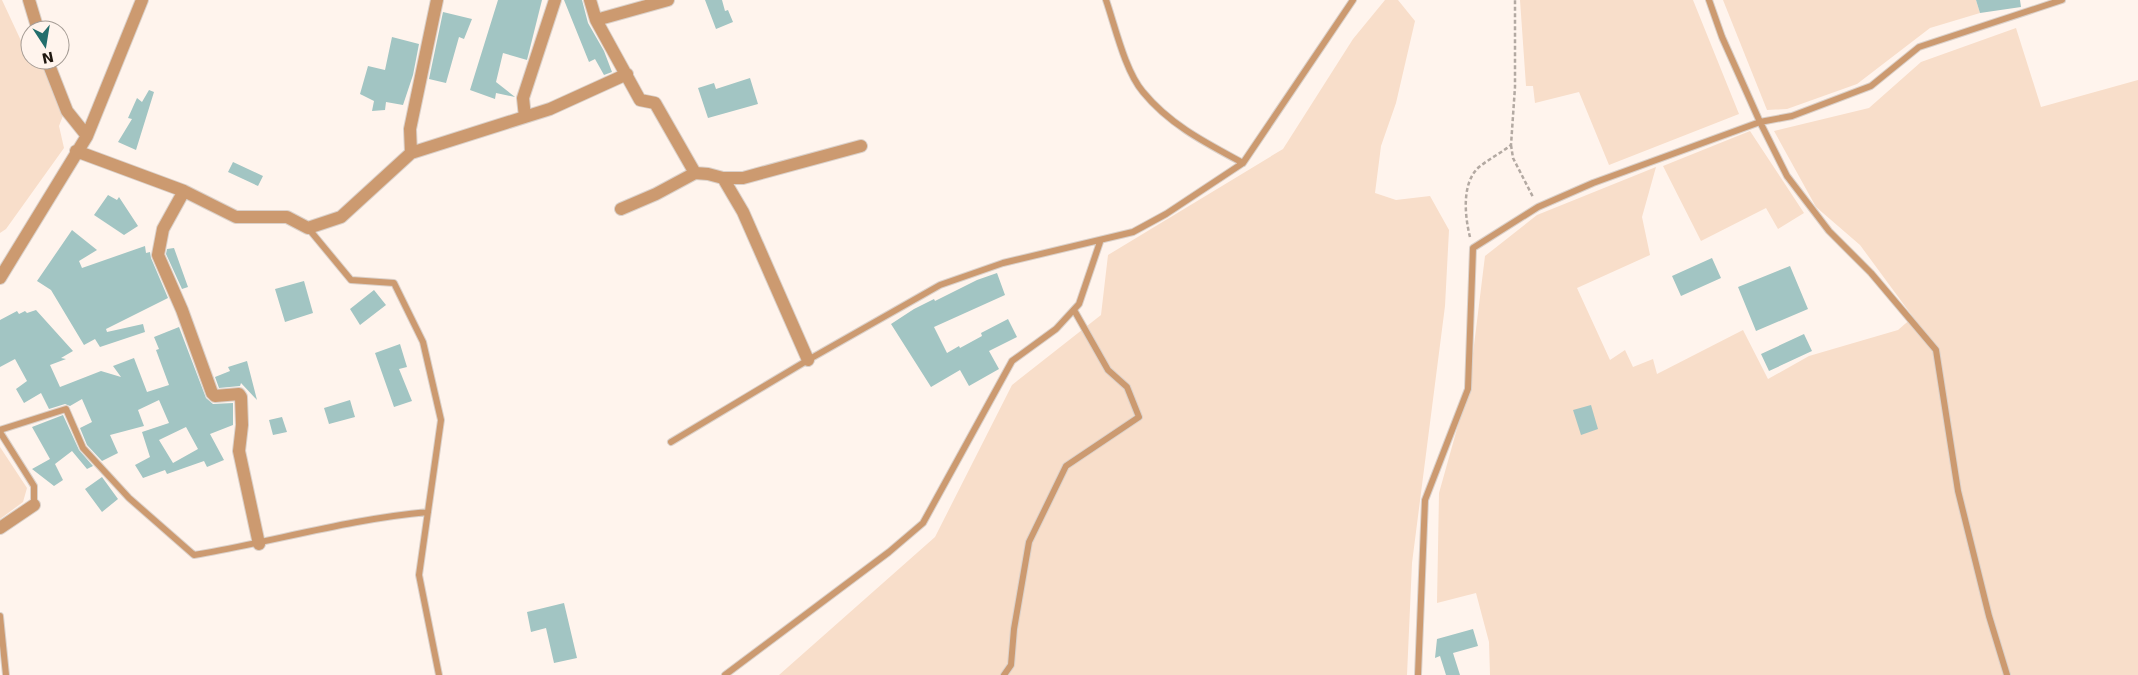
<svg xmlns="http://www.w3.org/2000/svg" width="2138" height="675" viewBox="0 0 2138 675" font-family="'DejaVu Sans',sans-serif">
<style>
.green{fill:#f8deca}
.building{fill:#a2c5c3;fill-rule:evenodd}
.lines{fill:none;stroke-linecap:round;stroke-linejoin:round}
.lane-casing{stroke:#dbd1ca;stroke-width:8}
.street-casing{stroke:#dbd1ca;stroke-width:14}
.path{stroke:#b3a9a2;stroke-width:2.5;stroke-dasharray:4 2.5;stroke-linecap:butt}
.lane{stroke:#cc9a70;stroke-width:6}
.street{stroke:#cc9a70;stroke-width:12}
</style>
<rect width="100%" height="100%" fill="#fff4ed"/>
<path class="green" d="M0,0H2L30,60H52L63,84L64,113L59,126L64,148L6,229L0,233Z
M1385,0H1398L1415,21L1396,103L1381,146L1375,193L1396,200L1430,196L1449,230L1445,306L1412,563L1407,675H779L935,537L1012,385L1101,315L1108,255L1283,149L1353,39Z
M1520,0H1693L1739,114L1609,165L1579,92L1535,103L1533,86H1526Z
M1723,0H1976L1980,13L1930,28L1857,84L1787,109L1767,110Z
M2016,28L2041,107L2138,80V675H1490L1489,642L1476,593L1437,603L1439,493L1469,386L1485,256L1537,215L1656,167L1642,217L1650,255L1577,288L1610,360L1625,350L1633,367L1653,359L1657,374L1743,330L1768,379L1809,356L1898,330L1913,317L1860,245L1816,207L1774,131L1869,108L1921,62Z
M1750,131L1804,213L1778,229L1766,208L1701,241L1663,166Z
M0,447L27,488L23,502L0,519Z"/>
<path class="building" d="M498,0H542L527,60L503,53L496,82L515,97L496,93L495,99L470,90Z
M564,0H582L588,23L604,51L612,72L604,75L595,59L589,62Z
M705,0H722L725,11L728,10L733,22L716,29Z
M1976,0H2020L2021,7L1980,13Z
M443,12L472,19L464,39L459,37L446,83L429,79Z
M392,37L419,44L413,75L403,105L386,102L385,110L372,111L374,101L360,94L368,66L385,70Z
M750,78L758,104L708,118L698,88L714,83L716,89Z
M149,90L154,92L136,150L118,142L132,119L128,118L137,98L142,102Z
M233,162L263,176L258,186L228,172Z
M108,195L117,200L119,197L138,226L124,235L94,215Z
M72,230L97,250L79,261L82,268L145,246L146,253L150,252L151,258L168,298L106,329L107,332L143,324L145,332L100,347L95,339L84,345L51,290L37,281Z
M174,248L188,287L182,289L166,254L167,249Z
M1712,258L1721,278L1681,296L1672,276Z
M1790,266L1808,309L1756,331L1738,287Z
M997,273L1005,295L934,327L947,353L959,346L960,348L982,336L981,333L1008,319L1017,337L989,351L999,369L969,386L960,370L931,387L891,324L914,309L934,299L935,301L977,280Z
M304,281L313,313L285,322L275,289Z
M374,290L386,305L360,325L350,309Z
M36,310L73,351L61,358L66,359L50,365L60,387L101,371L121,377L113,366L134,358L147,392L169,385L156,350L159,349L154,337L179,327L206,398L213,404L233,403V425L210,434L224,460L207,467L204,461L167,474L165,470L143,478L135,465L150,457L142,432L169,423L159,400L138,410L144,426L110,435L118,453L102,461L87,445L80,428L92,422L82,399L70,406L65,404L49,409L41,393L24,403L16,389L27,381L15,359L0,367V320L17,311L19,314L25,311L27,313ZM186,427L198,449L173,463L159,440Z
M1804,334L1812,351L1769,371L1761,354Z
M400,344L407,367L399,369L412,401L394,407L375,353Z
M247,361L257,400L241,383L240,386L219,388L215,377L230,371L228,367Z
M350,400L355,417L329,424L324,408Z
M1591,405L1598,429L1581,435L1573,410Z
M63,415L79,450L93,466L87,469L72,451L55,464L63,480L54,486L32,469L50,459L32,427Z
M282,417L287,432L273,435L269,420Z
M102,477L118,499L102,512L85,489Z
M564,603L577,658L554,663L546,628L531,632L527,612Z
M1473,629L1478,646L1453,653L1460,675H1446L1440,656L1435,658L1437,639Z"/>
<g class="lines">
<defs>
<path id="lane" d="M1106,0C1115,26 1125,71 1143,92C1170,125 1206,143 1243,163
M1709,0L1722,37L1760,122L1787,176L1829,231L1871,273L1936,350L1958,491L1989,616L2007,675
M308,228L351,280L394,283L423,342L441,420L419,575L439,675
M0,430L66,409L83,448L129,498L194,555C272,542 349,519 428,512
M0,432L34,486V505
M671,442L808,360L940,285L1003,263L1133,232L1166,214L1243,163L1353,0
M0,616L6,675
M725,675L889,552L923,523L1012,361L1056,329L1079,304L1100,242
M1004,675L1011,665L1014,629L1029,542L1066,466L1139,417L1127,387L1108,370L1074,310
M1418,675L1425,500L1468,389L1473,248L1538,207L1593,183L1760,122L1792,116L1871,86L1919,47L2062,0"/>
<path id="street" d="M29,0L38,30
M590,0L596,20L640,100L655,103L695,173L708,174L723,178L743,212L808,360
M596,20L668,0
M47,60L67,111L87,136
M525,117L523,98L555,0
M76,151L184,191L236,217H287L308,228L341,217L411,153L550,109L627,74
M411,153L410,129L437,0
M723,178H743L861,146
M184,191L163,229L158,255L182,310L212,393L215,396L239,394L241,397L242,425L239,451L259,544
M621,209L656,194L695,173
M0,278L87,136L142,0
M0,528L34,505"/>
</defs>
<use href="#lane" class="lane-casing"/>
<use href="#street" class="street-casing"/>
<path class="path" d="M1511,145L1513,158L1533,197
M1470,237C1465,217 1461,183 1479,167C1489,159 1501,153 1511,145L1515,87V0"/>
<use href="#lane" class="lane"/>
<use href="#street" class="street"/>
</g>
<g transform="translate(45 45) rotate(168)"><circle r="24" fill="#fff4ed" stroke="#a59c95"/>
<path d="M0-4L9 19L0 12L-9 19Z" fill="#236e6c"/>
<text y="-8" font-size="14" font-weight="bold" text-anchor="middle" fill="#1f1710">N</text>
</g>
</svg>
